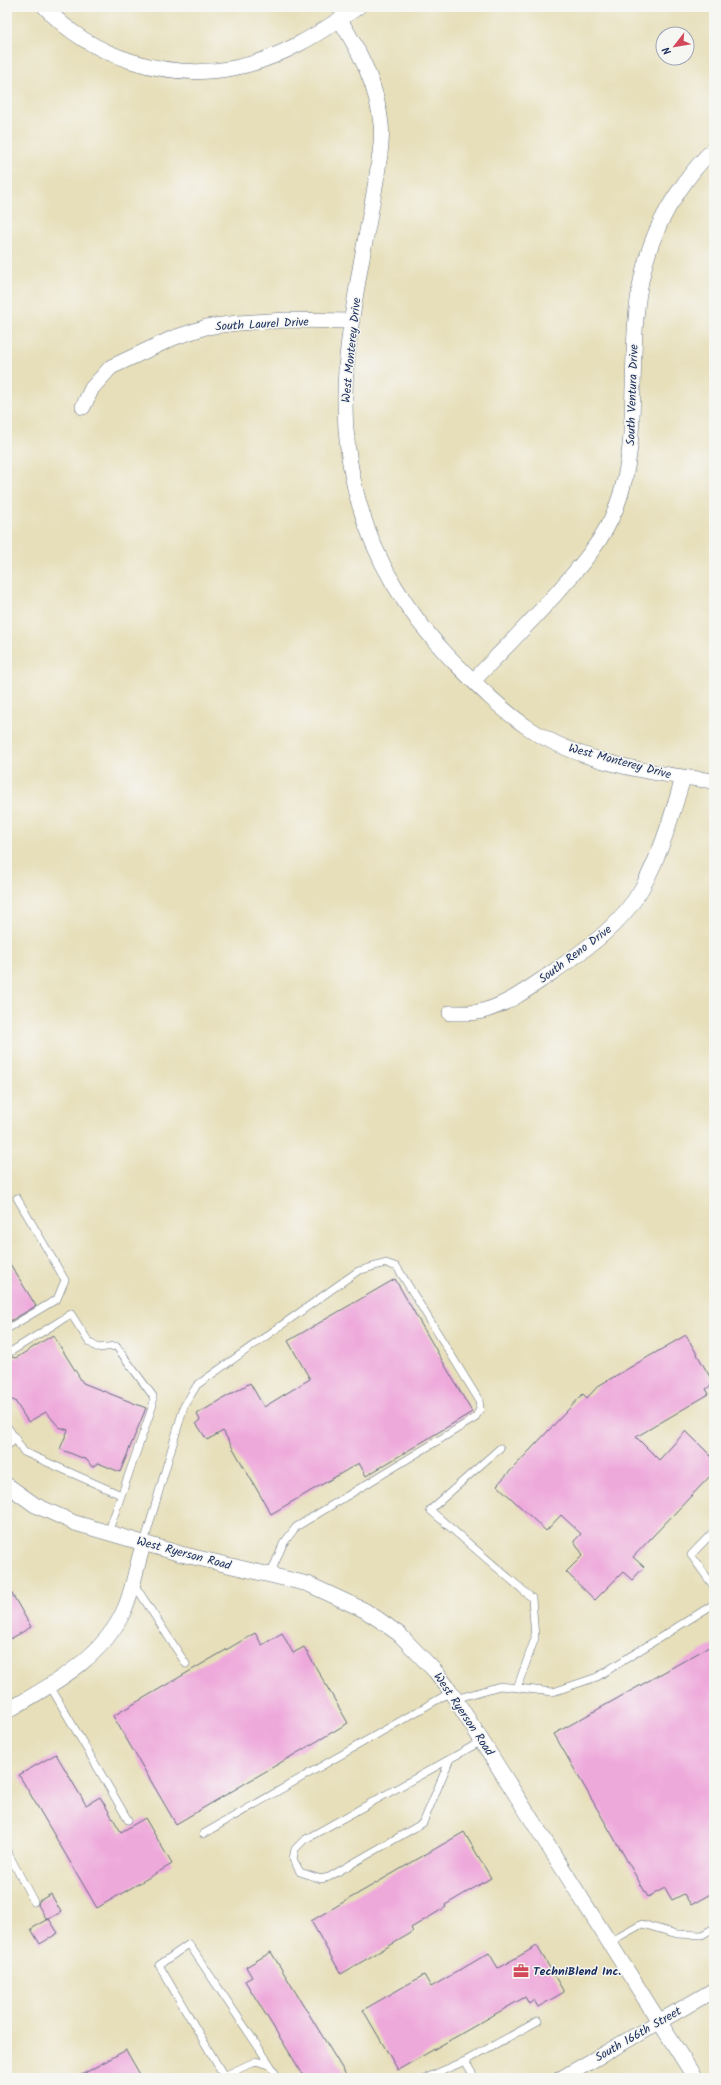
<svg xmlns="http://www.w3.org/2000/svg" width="721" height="2085" viewBox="0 0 721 2085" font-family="Kalam,sans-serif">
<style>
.building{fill:#eea9db}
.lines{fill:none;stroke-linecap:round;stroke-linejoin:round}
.lane-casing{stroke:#626d7e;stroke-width:8}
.street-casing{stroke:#626d7e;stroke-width:16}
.lane{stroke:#fff;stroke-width:7}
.street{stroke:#fff;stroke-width:15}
.labels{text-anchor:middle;stroke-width:3;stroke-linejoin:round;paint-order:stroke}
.street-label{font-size:12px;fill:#1b2f5e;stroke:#f6f6f2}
.poi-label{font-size:12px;font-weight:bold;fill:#1b2f5e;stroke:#f6f6f2;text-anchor:start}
</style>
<rect width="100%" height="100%" fill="#f6f6f2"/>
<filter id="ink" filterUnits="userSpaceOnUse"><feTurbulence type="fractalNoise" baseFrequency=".025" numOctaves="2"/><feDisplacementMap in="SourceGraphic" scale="8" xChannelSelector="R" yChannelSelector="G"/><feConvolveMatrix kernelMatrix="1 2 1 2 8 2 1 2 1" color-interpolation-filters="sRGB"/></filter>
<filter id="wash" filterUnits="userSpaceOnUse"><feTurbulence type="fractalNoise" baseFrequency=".012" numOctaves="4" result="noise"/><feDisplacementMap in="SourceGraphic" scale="16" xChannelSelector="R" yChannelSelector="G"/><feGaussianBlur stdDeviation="0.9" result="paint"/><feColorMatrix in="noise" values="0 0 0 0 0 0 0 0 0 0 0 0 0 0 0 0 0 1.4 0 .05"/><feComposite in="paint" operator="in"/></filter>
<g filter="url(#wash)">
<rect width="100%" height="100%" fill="#e7dfba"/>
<g id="blocks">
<path class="building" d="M7,1259L36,1306L7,1323Z
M395,1279L472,1412L366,1476L359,1463L271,1514L223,1431L207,1440L196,1423L200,1420L197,1414L250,1383L264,1407L310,1379L288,1341Z
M53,1335L83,1383L146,1408L120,1472L98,1463L92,1467L87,1460L60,1449L68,1430L59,1427L46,1412L28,1422L15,1401L10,1399L7,1394V1359L12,1357L16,1358Z
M686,1335L714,1384L706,1389L709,1394L636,1437L659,1460L686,1431L714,1459V1472L633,1557L644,1567L632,1580L623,1572L595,1600L566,1572L583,1555L574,1541L581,1534L561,1515L546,1531L497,1485L583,1394L587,1398L598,1386Z
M7,1585L31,1627L7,1641Z
M255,1633L262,1645L282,1633L293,1653L304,1647L348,1723L176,1824L113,1716Z
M714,1644V1892L691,1905L684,1894L672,1900L665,1888L648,1897L554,1734Z
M56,1754L86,1805L100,1797L121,1832L145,1818L172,1864L97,1908L19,1775Z
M464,1832L491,1878L445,1905L446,1907L411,1928L413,1932L341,1974L311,1921Z
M51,1894L61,1912L47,1920L38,1905L39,1901Z
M49,1919L58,1933L40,1944L31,1929Z
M537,1946L564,1992L538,2007L534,2000L529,2004L525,1997L398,2070L363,2010L424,1975L431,1987L489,1953L498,1968Z
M271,1952L348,2078H305L245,1981L252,1977L246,1967Z
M126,2050L142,2078H76Z"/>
</g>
</g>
<g filter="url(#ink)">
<use href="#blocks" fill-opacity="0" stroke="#626d7e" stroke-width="1"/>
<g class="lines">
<defs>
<path id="lane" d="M7,1329L57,1299L65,1280L17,1198
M7,1354L71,1314L89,1342L98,1348L116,1346L153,1396V1405L108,1533
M7,1426L24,1452L121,1495
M7,1446L16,1439
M500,1448L430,1510L532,1598L535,1638L517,1688
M714,1531L691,1555L714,1587
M144,1543L184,1406L197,1385L358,1271L386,1263L397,1267L479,1400L480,1409L475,1418L296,1527L283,1544L270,1575
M134,1584L186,1664
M50,1686L128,1820
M455,1699L500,1686L553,1692L597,1677L714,1604
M450,1759L423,1823L329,1877L321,1879L300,1872L293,1859L295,1849L304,1840L482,1741
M203,1834L451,1692
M7,1851L34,1902
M610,1942L642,1924L677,1934L702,1935L714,1928
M271,2066L256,2061L224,2076L159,1965L189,1944L271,2066L278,2078
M426,2078L465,2061
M475,2078L465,2061L538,2021"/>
<path id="street" d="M45,7C90,57 167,81 234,68C280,59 320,33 358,7
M340,20C360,52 377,85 381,124C383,138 380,153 378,168C373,202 366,235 360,269C353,311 345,354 345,396C344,498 380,585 450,658C474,682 498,707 527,727C578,762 653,774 714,781
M83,407L92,388L111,367L173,338L206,327L238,323L286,320L352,321
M473,681C500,653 527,626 553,597C578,569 602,543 616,508C631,469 632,428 633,387C635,314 635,254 679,191C689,176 700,161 714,149
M450,1013C461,1013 476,1014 486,1010C509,1003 528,989 547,976C582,952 621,926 642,888C661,854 672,815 683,778
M7,1485L35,1505L75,1523L181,1554L308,1584L364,1610L378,1619L399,1634L435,1671L449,1689L695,2078
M7,1711C51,1685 104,1658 125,1608C134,1587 136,1565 144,1543
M562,2078L714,1990"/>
</defs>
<use href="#lane" class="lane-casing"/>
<use href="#street" class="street-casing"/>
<use href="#lane" class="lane"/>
<use href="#street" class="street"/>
</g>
</g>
<defs>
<symbol id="office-bare" viewBox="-9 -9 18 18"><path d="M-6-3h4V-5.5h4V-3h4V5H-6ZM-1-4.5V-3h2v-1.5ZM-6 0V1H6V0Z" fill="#d1495b" stroke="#f6f6f2" stroke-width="2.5" paint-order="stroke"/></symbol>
</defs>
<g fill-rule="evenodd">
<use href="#office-bare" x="510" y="1960" width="22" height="22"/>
</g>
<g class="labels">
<g class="street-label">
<text transform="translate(262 324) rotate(-3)" y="4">South Laurel Drive</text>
<text transform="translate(351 350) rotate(-84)" y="4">West Monterey Drive</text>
<text transform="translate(632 395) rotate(-88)" y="4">South Ventura Drive</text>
<text transform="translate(620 761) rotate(15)" y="4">West Monterey Drive</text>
<text transform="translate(575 954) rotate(-37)" y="4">South Reno Drive</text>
<text transform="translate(184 1553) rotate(15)" y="4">West Ryerson Road</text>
<text transform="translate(464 1714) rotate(56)" y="4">West Ryerson Road</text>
<text transform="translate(638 2034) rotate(-30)" y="4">South 166th Street</text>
</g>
<g class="poi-label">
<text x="533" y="1975">TechniBlend Inc.</text>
</g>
</g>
<rect width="721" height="2085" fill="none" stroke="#f6f6f2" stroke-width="24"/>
<g transform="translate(675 46) rotate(239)"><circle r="19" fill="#f6f6f2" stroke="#9ea6b7"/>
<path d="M0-3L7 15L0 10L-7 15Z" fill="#d1495b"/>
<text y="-6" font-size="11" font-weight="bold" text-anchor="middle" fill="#1b2f5e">N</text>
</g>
</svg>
